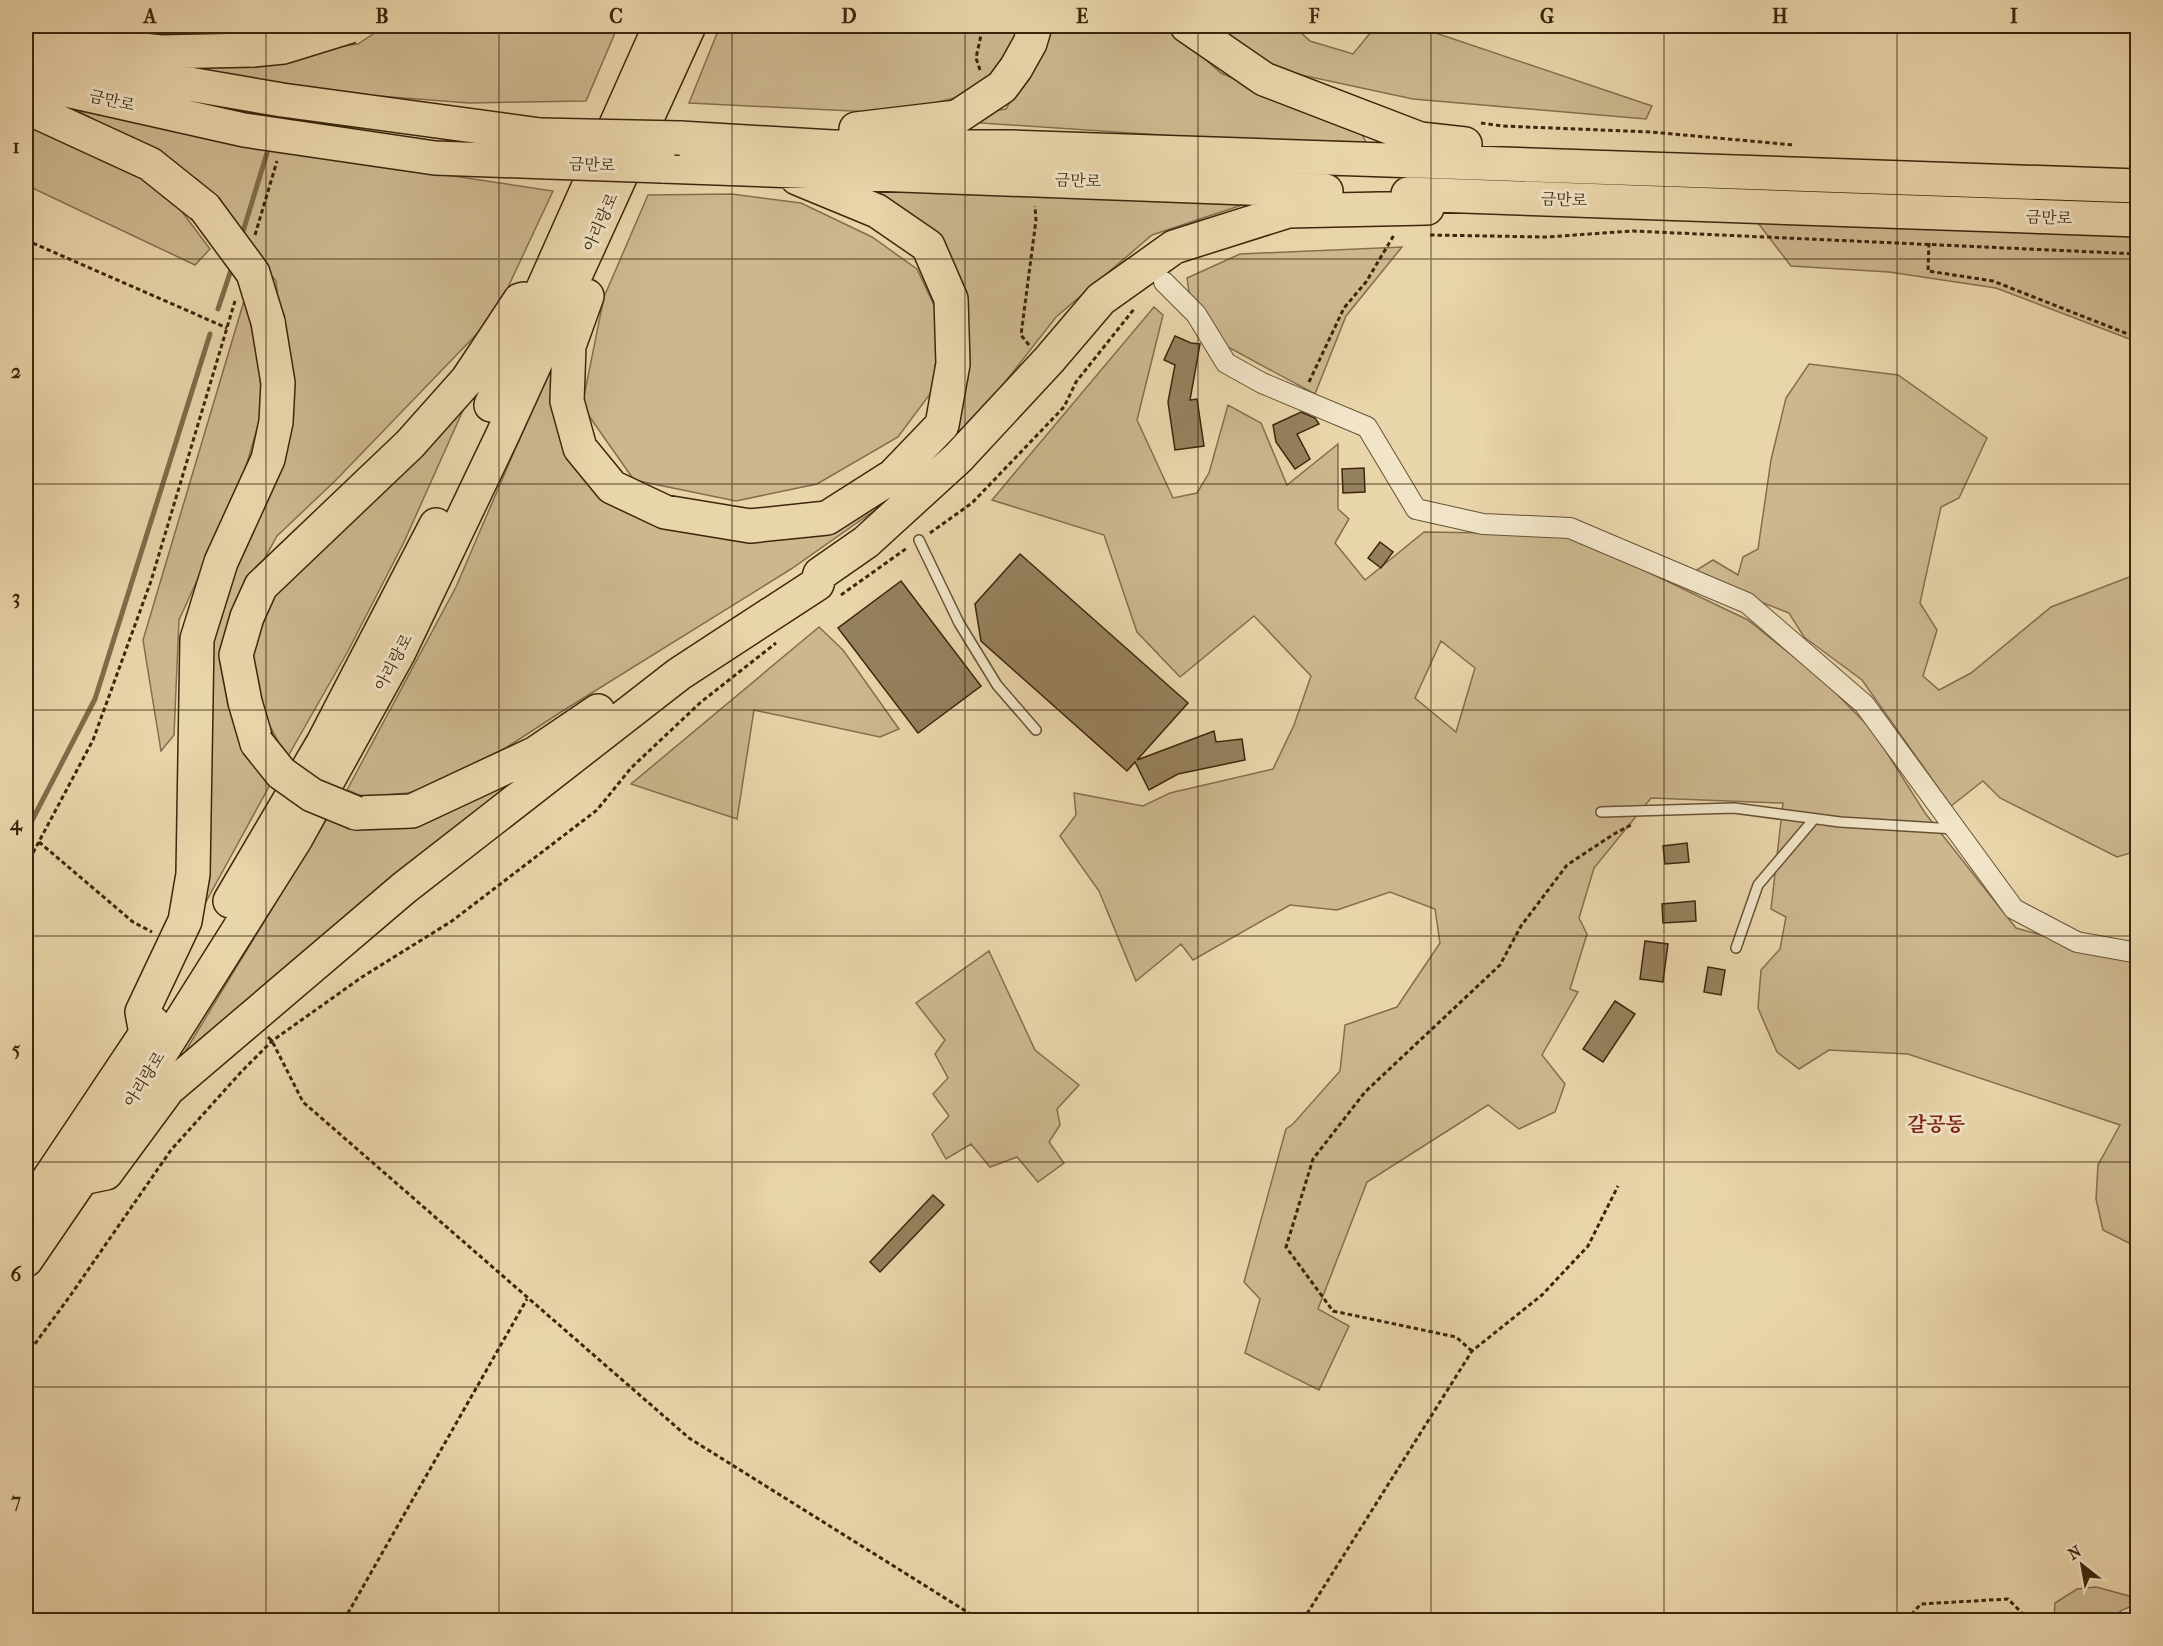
<svg xmlns="http://www.w3.org/2000/svg" width="2163" height="1646" viewBox="0 0 2163 1646" font-family="'IM FELL French Canon','Noto Serif KR',serif">
<style>
.green{fill:#ccb78f;stroke:#846e4e;stroke-width:1.5;fill-rule:evenodd}
.lines{fill:none;stroke-linecap:round;stroke-linejoin:round}
.stream{stroke:#806c4a;stroke-width:5}
.building{fill:#96815e;stroke:#3c260c;stroke-width:1.5}
.lane-casing{stroke:#675234;stroke-width:12}
.street-casing{stroke:#675234;stroke-width:22}
.highway-casing{stroke:#3c260c;stroke-width:36}
.path{stroke:#3c260c;stroke-width:3;stroke-dasharray:4.5 3;stroke-linecap:butt}
.lane{stroke:#f1e4c8;stroke-width:9}
.street{stroke:#f1e4c8;stroke-width:20}
.highway{stroke:#e9d5aa;stroke-width:33}
.highway-bridge-casing{stroke:#3c260c;stroke-width:36;stroke-linecap:butt}
.highway-bridge{stroke:#e9d5aa;stroke-width:33}
.grid{fill:none;stroke:#3c260c;stroke-width:1.5;stroke-opacity:0.55}
.labels{text-anchor:middle;stroke-width:6;stroke-linejoin:round;paint-order:stroke}
.street-label{font-size:16px;fill:#3c260c;stroke:#f1e4c8}
.quarter-label{font-size:20px;font-weight:bold;fill:#7a1f14;stroke:#f1e4c8}
.neatline{fill:none;stroke:#3c260c;stroke-width:2}
.grid-label{font-size:20px;text-anchor:middle;font-weight:bold;fill:#3c260c}
</style>
<rect width="100%" height="100%" fill="#e9d5aa"/>
<filter id="stains"><feTurbulence type="fractalNoise" baseFrequency=".00333" numOctaves="4"/><feColorMatrix values="0 0 0 0 .2 0 0 0 0 .09 0 0 0 0 .02 0 0 0 .5 -.17"/></filter>
<radialGradient id="worn" r=".72"><stop offset=".6" stop-color="#630" stop-opacity="0"/><stop offset="1" stop-color="#630" stop-opacity=".3"/></radialGradient>
<path class="green" d="M94,26H293V29L160,40Z
M385,26H618L586,101L469,103L365,95L168,69L358,44Z
M720,26H1022L1004,65L967,95L892,113L689,103Z
M1047,26H1168L1221,73L1361,133L1370,149L937,120L1006,109L1040,51Z
M1209,26H1294L1310,41L1353,54L1376,26H1415L1652,106L1646,119L1413,99L1264,67Z
M77,110L254,146L553,191L495,315L335,481L277,536L227,627L224,675L271,783L196,920L204,652L289,423L276,281L198,180Z
M26,122L118,164L168,193L210,249L195,265L26,185Z
M841,183L1251,202L1152,235L1056,317L995,395L901,492L791,569L561,712L478,766L445,783L407,793L364,797L347,790L456,587L550,368L576,462L648,523L784,535L925,457L965,307Z
M732,194L801,203L872,237L917,269L940,318L933,390L898,437L817,484L736,501L634,480L582,406L604,297L648,195Z
M1758,223L2137,234V342L1996,288L1889,272L1791,266Z
M1402,247L1346,316L1315,394L1226,346L1189,292L1187,278L1240,254Z
M244,301L255,326L263,408L241,484L179,620L174,735L161,751L143,640Z
M1154,307L1163,315L1137,420L1173,498L1197,493L1209,473L1228,405L1261,423L1287,485L1338,444V509L1349,519L1335,543L1365,580L1424,532L1554,534L1581,540L1748,620L1825,682L1873,731L1925,813L2016,928L2137,961V1247L2103,1230L2096,1199L2098,1165L2120,1125L1908,1054L1829,1050L1799,1069L1777,1052L1758,1008L1761,970L1780,949L1786,917L1771,909L1783,803L1651,798L1594,868L1579,918L1587,934L1570,989L1578,992L1542,1055L1565,1084L1555,1112L1519,1129L1488,1105L1367,1182L1318,1309L1349,1326L1319,1390L1245,1353L1260,1299L1244,1282L1286,1129L1293,1124L1340,1071L1345,1025L1397,1007L1440,943L1435,909L1390,892L1337,910L1290,905L1193,960L1181,944L1136,981L1099,891L1060,836L1076,815L1074,793L1143,806L1170,793L1273,769L1294,725L1311,676L1254,616L1180,677L1137,632L1104,535L992,500ZM1441,641L1475,668L1456,732L1415,698Z
M1809,364L1898,375L1987,438L1959,498L1941,507L1920,603L1937,630L1923,676L1939,690L1971,673L2051,607L2137,574V851L2117,857L2000,798L1983,781L1951,806L1862,680L1804,637L1789,613L1690,574L1713,560L1738,575L1743,557L1758,549L1771,460L1786,398Z
M473,388L404,542L348,651L287,758L261,709L251,645L272,592Z
M819,627L843,650L899,729L880,737L754,710L737,819L631,784Z
M538,760L183,1055L329,815L404,824Z
M989,951L1035,1050L1079,1085L1057,1109L1060,1125L1049,1142L1064,1163L1038,1182L1017,1157L990,1167L971,1144L946,1159L932,1134L949,1116L933,1094L948,1078L935,1054L945,1040L916,1003Z
M2096,1587L2133,1597L2137,1604V1620H2054L2055,1603L2077,1589Z"/>
<g class="lines">
<path class="stream" d="M241,238L267,153
M218,309L233,264
M26,832L95,699L210,334"/>
</g>
<path class="building" d="M1175,336L1191,343L1200,344L1190,400L1197,399L1204,446L1175,450L1168,402L1175,365L1164,360Z
M1301,412L1315,418L1319,424L1297,434L1310,459L1295,469L1276,442L1273,425Z
M1364,468L1365,492L1343,493L1342,469Z
M1380,542L1393,552L1381,568L1368,558Z
M1020,554L1188,703L1137,760L1214,731L1216,742L1242,739L1245,760L1178,774L1149,790L1135,762L1127,771L981,641L975,604Z
M901,581L981,686L918,733L838,628Z
M1687,843L1689,862L1665,864L1663,846Z
M1695,901L1696,921L1663,923L1662,904Z
M1645,941L1668,944L1663,982L1640,979Z
M1708,967L1725,970L1721,995L1704,992Z
M1615,1001L1635,1014L1603,1062L1583,1049Z
M933,1195L944,1205L880,1272L870,1262Z"/>
<g class="lines">
<defs>
<path id="lane" d="M919,540L959,623L997,685L1036,730
M1601,812L1734,808L1840,822L1955,829
M1736,948L1758,885L1814,819"/>
<path id="street" d="M1164,282L1196,314L1226,363L1262,383L1367,427L1416,509L1483,524L1570,528L1747,603L1864,704L2014,909L2077,942L2138,953
M2126,1620L2138,1615"/>
<path id="highway" d="M1187,26L1264,79L1420,139L1465,144
M26,28L97,45L160,52L253,50
M26,56L282,100L540,135
M26,81L244,130L435,158L548,162
M26,107L150,164L205,208
M856,129L957,117L1002,87L1016,68L1030,43L1035,26
M680,138L833,147H1012L2138,186
M662,166L1326,191
M1408,194L2138,220
M587,296L569,346L567,401L580,448L612,487L665,512L750,526L827,518L893,476L942,425L953,364L951,299L928,246L877,211L797,178
M491,405L660,26
M257,743L245,702L236,655L247,617L261,586L410,444L467,380L520,300L524,299
M356,813L412,811L536,753L598,711
M230,901L323,743L436,525
M146,1034L142,1012L185,921L193,874L197,639L221,562L268,459L276,422L278,383L268,322
M82,1178L106,1173L168,1089L404,888L679,674L817,584L820,574L866,542L958,458L1049,360L1101,299L1174,247L1288,211L1427,208L1429,195
M26,1213L153,1023
M26,1260L82,1178L295,840L399,652L503,434L689,26"/>
</defs>
<use href="#lane" class="lane-casing"/>
<use href="#street" class="street-casing"/>
<use href="#highway" class="highway-casing"/>
<path class="path" d="M980,70L976,58L983,26
M1481,123L1502,126L1651,132L1794,145
M255,235L277,161
M1430,235L1546,237L1633,231L2138,254
M26,240L227,328
M1929,243L1928,271L1993,281L2138,338
M1029,345L1021,335L1036,220L1035,206
M1309,382L1344,308L1366,282L1394,235
M930,533L972,503L1064,407L1076,382L1134,309
M841,595L907,548
M39,842L133,922L152,932
M26,866L93,740L151,581L235,301
M268,1037L272,1041L303,1102L689,1438L980,1620
M1472,1351L1456,1337L1333,1311L1286,1247L1313,1159L1365,1092L1500,965L1521,926L1567,865L1614,834L1631,825
M26,1356L70,1296L171,1150L242,1071L272,1041L362,977L452,921L597,810L631,768L701,702L776,643
M344,1620L527,1299
M1303,1620L1472,1351L1542,1295L1588,1246L1618,1186
M1906,1620L1921,1604L2008,1599L2029,1620"/>
<use href="#lane" class="lane"/>
<use href="#street" class="street"/>
<use href="#highway" class="highway"/>
<defs>
<path id="highway-bridge" d="M253,50L283,47L351,26
M540,135L680,138
M548,162L662,166
M205,208L253,273L268,322
M257,743L281,773L312,795L356,813"/>
</defs>
<use href="#highway-bridge" class="highway-bridge-casing"/>
<use href="#highway-bridge" class="highway-bridge"/>
</g>
<path class="grid" d="M266,26V1620M499,26V1620M732,26V1620M965,26V1620M1198,26V1620M1431,26V1620M1664,26V1620M1897,26V1620M26,259H2138M26,484H2138M26,710H2138M26,936H2138M26,1162H2138M26,1387H2138"/>
<g class="labels">
<g class="street-label">
<text transform="translate(112 100) rotate(13)" y="6">금만로</text>
<text transform="translate(592 164) rotate(2)" y="6">금만로</text>
<text transform="translate(1078 180) rotate(2)" y="6">금만로</text>
<text transform="translate(1564 199) rotate(2)" y="6">금만로</text>
<text transform="translate(2049 217) rotate(2)" y="6">금만로</text>
<text transform="translate(600 222) rotate(-66)" y="6">아리랑로</text>
<text transform="translate(393 662) rotate(-62)" y="6">아리랑로</text>
<text transform="translate(144 1079) rotate(-58)" y="6">아리랑로</text>
</g>
<g class="quarter-label">
<text x="1936" y="1131">갈공동</text>
</g>
</g>
<rect width="2163" height="1646" fill="none" stroke="#e9d5aa" stroke-width="66"/>
<g transform="translate(2082 1565) rotate(329)" stroke="#f1e4c8" stroke-width="4.5" paint-order="stroke">
<path d="M0-4.5L10 22L0 15L-10 22Z" fill="#3c260c"/>
<text y="-9" font-size="16" font-weight="bold" text-anchor="middle" fill="#3c260c">N</text>
</g>
<rect x="33" y="33" width="2097" height="1580" class="neatline"/>
<g class="grid-label">
<text x="150" y="23">A</text>
<text x="382" y="23">B</text>
<text x="616" y="23">C</text>
<text x="849" y="23">D</text>
<text x="1082" y="23">E</text>
<text x="1314" y="23">F</text>
<text x="1547" y="23">G</text>
<text x="1780" y="23">H</text>
<text x="2014" y="23">I</text>
<text x="16" y="153">1</text>
<text x="16" y="378">2</text>
<text x="16" y="604">3</text>
<text x="16" y="830">4</text>
<text x="16" y="1056">5</text>
<text x="16" y="1281">6</text>
<text x="16" y="1507">7</text>
</g>
<rect width="100%" height="100%" filter="url(#stains)"/>
<rect width="100%" height="100%" fill="url(#worn)"/>
</svg>
